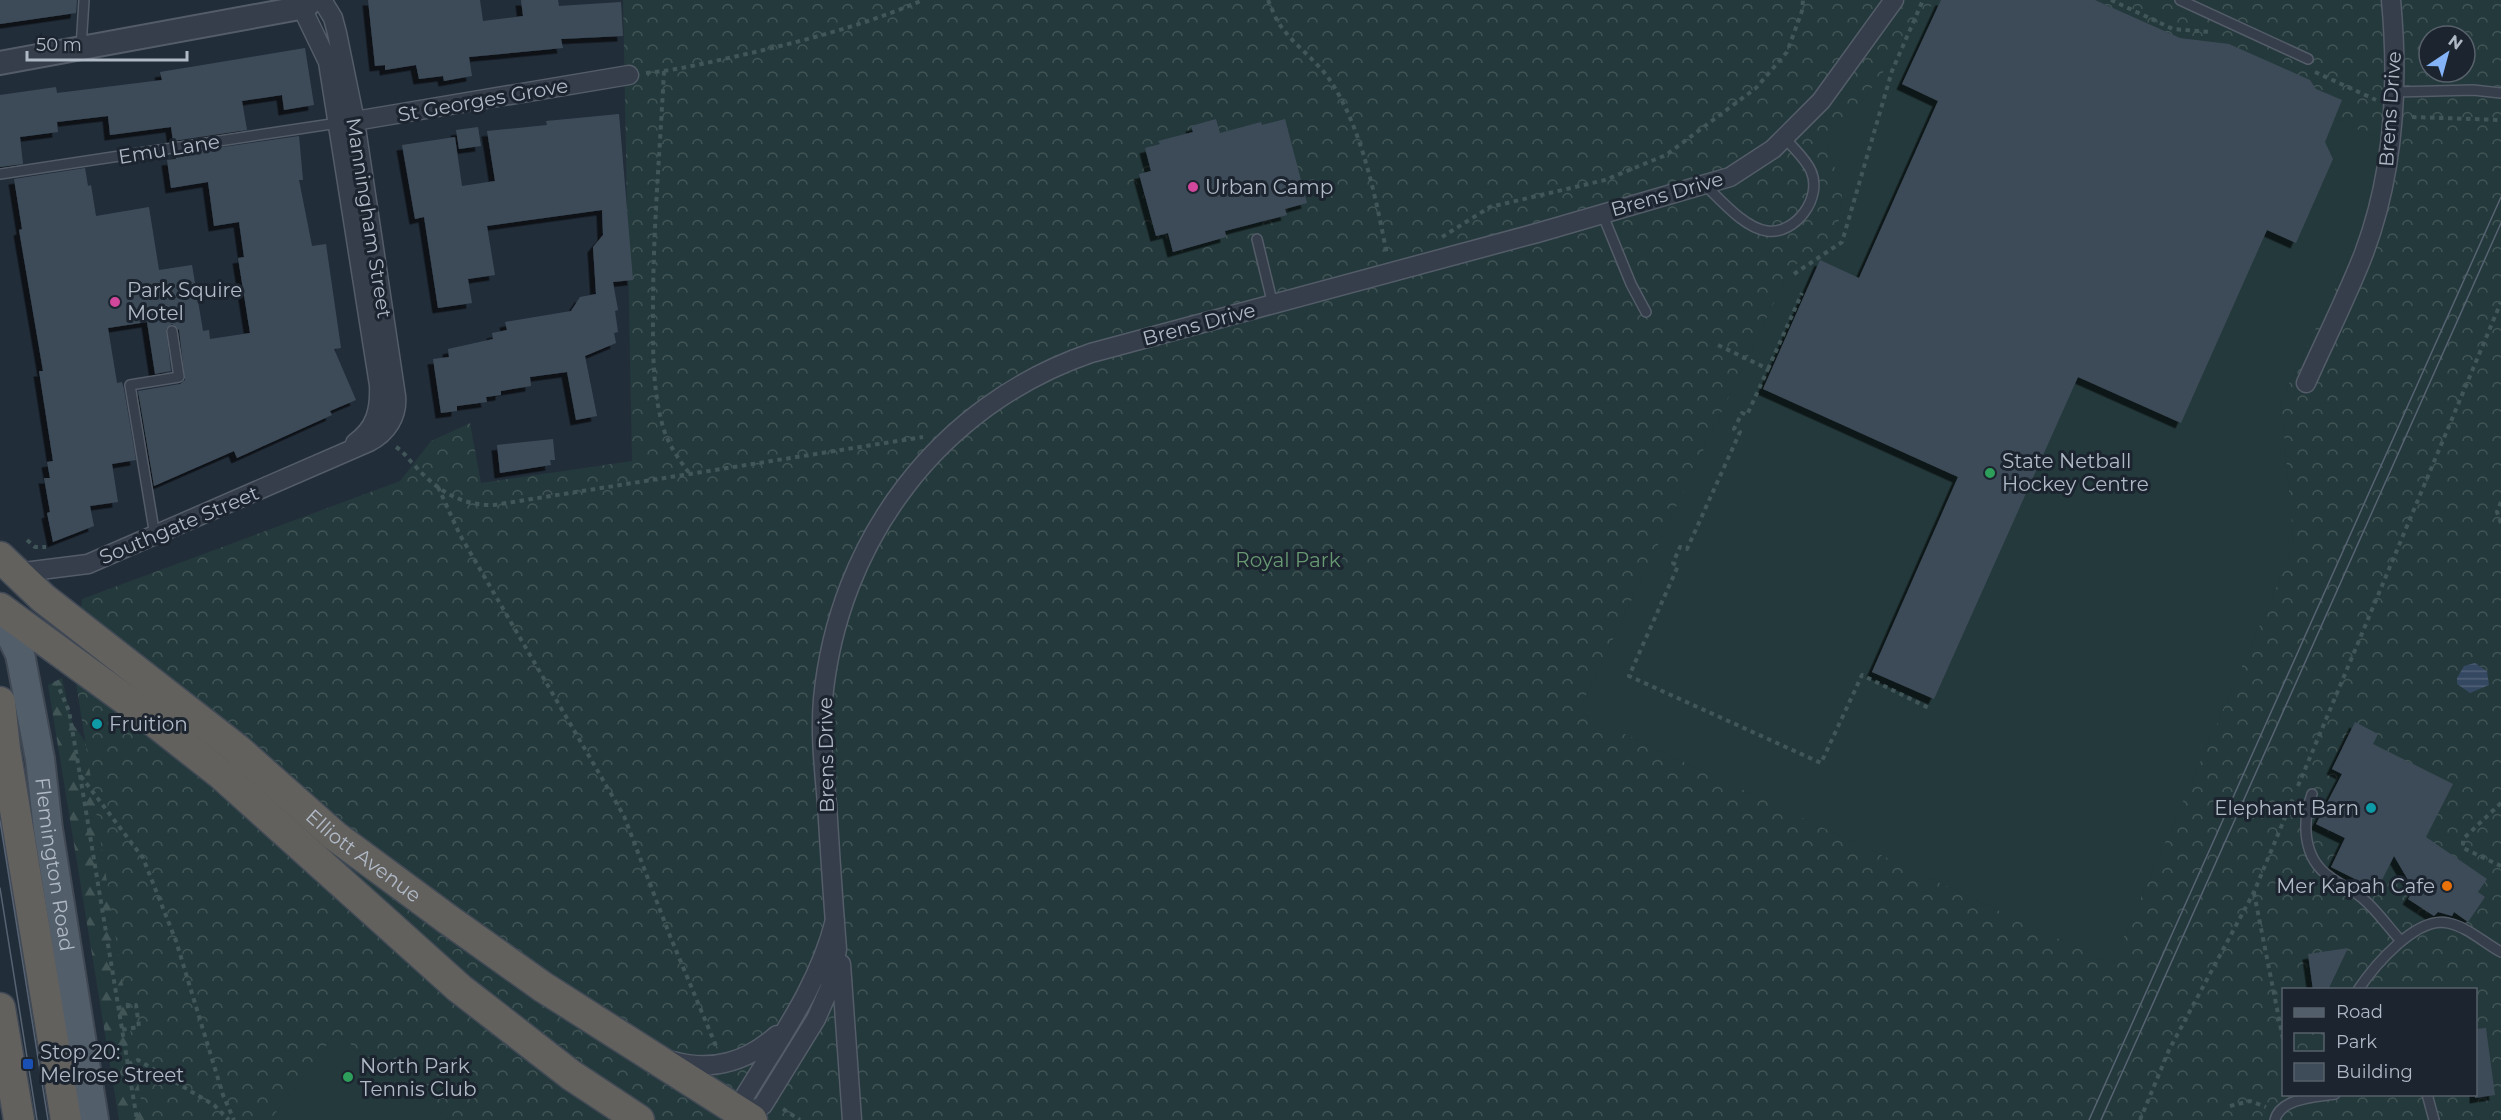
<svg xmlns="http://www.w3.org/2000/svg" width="2501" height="1120" viewBox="0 0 2501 1120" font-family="Montserrat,sans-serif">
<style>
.forest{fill:url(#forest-firs)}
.park{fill:url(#park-crowns);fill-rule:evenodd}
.pitch{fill:#24393b}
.water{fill:url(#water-rules)}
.building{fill:#3e4b59;filter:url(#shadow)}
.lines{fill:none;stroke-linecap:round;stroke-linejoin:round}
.service-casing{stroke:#535c68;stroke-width:12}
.minor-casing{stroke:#535c68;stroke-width:21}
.tertiary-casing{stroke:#535c68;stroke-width:26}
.primary-casing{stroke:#3f4853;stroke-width:32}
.trunk-casing{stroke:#404955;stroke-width:33}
.path{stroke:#415658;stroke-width:4;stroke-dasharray:4.5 4.5;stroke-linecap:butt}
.service{stroke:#353e4a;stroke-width:9}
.minor{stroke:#353e4a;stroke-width:18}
.tertiary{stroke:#353e4a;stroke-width:22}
.primary{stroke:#535e6b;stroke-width:28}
.trunk{stroke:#62615e;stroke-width:30}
.tram{stroke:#576372;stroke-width:1.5}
.hotel-dot{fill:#d1479c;stroke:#1b242f;stroke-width:2}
.leisure-dot{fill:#2e9e5b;stroke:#1b242f;stroke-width:2}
.culture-dot{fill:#0f9aa8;stroke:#1b242f;stroke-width:2}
.food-dot{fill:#e8710a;stroke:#1b242f;stroke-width:2}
.transit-dot{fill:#1a4fb4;stroke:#1b242f;stroke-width:2}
.labels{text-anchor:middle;stroke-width:6;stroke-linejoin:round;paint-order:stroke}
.street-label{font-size:20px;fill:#b0b9c6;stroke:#1b242f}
.poi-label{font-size:20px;fill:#b0b9c6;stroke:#1b242f;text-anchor:start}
.park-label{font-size:20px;fill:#679871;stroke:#1b242f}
</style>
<defs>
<pattern id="forest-firs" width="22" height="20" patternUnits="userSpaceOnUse" patternTransform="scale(1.5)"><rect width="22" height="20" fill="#24393b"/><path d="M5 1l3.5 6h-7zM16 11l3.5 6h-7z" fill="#415456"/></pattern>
<pattern id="park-crowns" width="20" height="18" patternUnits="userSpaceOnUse" patternTransform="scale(1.5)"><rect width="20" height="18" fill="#24393b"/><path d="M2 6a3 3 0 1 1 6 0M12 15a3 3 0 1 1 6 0" fill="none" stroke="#415456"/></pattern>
<pattern id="water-rules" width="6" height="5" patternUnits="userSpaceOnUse" patternTransform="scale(1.5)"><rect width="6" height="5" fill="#354862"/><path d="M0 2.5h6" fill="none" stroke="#506077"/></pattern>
<filter id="shadow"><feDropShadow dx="-5.5" dy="5.5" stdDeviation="0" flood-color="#0009"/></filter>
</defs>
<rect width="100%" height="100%" fill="#222d3a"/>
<path class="forest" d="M62,678L72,723L99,761L268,1120H119L48,685Z"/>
<path class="park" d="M623,0H2501V1120H144L75,676L82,599L400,481L431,441L470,423L481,483L632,461ZM2429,36H2465V72H2429ZM2284,990H2476V1094H2284Z"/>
<path class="pitch" d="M1936,0H2067L2384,141L2362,233L2281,400L2294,547L2112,964L1578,712L1790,269L1837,235L1843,187L1827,149Z
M336,1033L450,1120H270Z"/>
<path class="water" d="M2475,663L2487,671L2489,685L2470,693L2457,684V678L2464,666Z"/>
<path class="building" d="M0,0H77L76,13L0,24Z
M368,0H480L483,21L523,16L521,0H558L559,6L621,2L623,36L561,39L563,48L469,57L472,76L444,81L443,76L419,79L416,65L385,70V65L375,66Z
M1941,0H2095L2180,38L2229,44L2310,80L2316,89L2342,100L2325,142L2333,159L2296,243L2267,230L2181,423L2078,377L1934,699L1872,672L1958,477L1763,389L1820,260L1859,278L1938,101L1902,84Z
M305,48L314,105L284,110L282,95L242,101L247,130L173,141L171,127L110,135L108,116L57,122L58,132L20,137L23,164L0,167V95L56,87L57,93L162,80L160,72Z
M619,114L633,280L613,282L618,310L615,311L618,332L614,333L616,343L585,356L597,416L576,420L567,372L530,377L531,386L501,391V395L486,397L487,402L457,406V411L441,413L433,359L449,357L448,349L493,339L492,333L507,330L505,322L571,311L580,297L596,294L593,247L603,235L602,210L487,226L495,275L468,279L472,303L438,308L424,217L415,219L402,145L455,137L462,186L495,181L487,131L547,125L546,121L557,120Z
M1216,119L1220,133L1261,122L1262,125L1285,119L1307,203L1285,209L1287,215L1225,231L1226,237L1173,252L1168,233L1156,236L1139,174L1151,171L1145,148L1160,144L1158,141L1193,132L1191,126Z
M478,127L481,146L459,149L456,130Z
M299,136L303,180H299L312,246L326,244L341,348L334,349L356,400L330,411L332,415L237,458L234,451L154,486L138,391L180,384L185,380L179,330L172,324L166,329L171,371L155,374L147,322L108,328L117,383L122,382L124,389L136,460L112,464L118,502L90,506L94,526L53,542L47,513L50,512L44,478H50L47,462L53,461L39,371H43L19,230L22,229L14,179L85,168L88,186L91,185L96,216L149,207L159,270L192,265L203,331L209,330L210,339L250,333L238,258L244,257L239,222L214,226L208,182L171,188L167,160L176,159L175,154Z
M553,439L555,460H550L551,465L500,473L497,445Z
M2355,722L2378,734L2373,744L2453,784L2426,837L2487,879L2478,892L2485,897L2468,922L2454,912L2452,916L2438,912L2434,916L2408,899L2414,890L2394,856L2377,890L2331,867L2345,838L2316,824L2342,774L2332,769Z
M2348,948L2328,990H2313L2308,954Z
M2486,1028L2495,1095L2475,1098V1029Z"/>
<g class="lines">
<defs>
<path id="service" d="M2180,0L2308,59
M81,48L84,0
M2394,92L2473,90L2501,93
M0,174L338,123
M1704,184C1720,199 1744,228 1767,231C1795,235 1823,198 1811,171C1806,159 1793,148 1785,138
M1602,213L1631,284L1646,312
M1257,239L1273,305
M155,536L130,385L179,377L172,331
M2312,794C2302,822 2302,858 2330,877C2339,884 2351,889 2361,897C2376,909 2388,927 2401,941
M2358,990C2374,966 2416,916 2448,923C2468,927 2484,943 2501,952
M2427,1094L2434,1120
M2275,1120C2280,1098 2316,1097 2335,1094"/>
<path id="minor" d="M302,8L328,62L379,385C380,410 376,428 355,443
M343,123L629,75
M2306,383C2325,340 2347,297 2364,253C2394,173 2399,85 2391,0
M16,573L88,564L369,442C387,433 398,416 396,396L355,121L337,33L333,18L322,0
M835,920C819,985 780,1038 746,1094L743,1102L745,1116L763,1105L816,1019L830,987L837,949C833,901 830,852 827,804C824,769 820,734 823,699C838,541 939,405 1091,353L1537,233L1730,177L1773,149L1821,101L1894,0
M841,964L852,1120
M673,1061C713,1072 746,1062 777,1035"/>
<path id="tertiary" d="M0,63L305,7L313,0"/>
<g id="primary">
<path id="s1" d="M0,614L20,654L40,759L48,829L94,1120"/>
</g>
<g id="trunk">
<path id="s2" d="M0,557L43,598L237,749L335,836L446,918L543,987L752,1120"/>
<path d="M0,608L137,708L222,775L459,988L571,1075L639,1120"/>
<path d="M0,702L5,749L66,1120"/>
<path d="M0,1008L19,1120"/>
</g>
</defs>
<use href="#service" class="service-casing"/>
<use href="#minor" class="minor-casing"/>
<use href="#tertiary" class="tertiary-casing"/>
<use href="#primary" class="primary-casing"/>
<use href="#trunk" class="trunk-casing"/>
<path class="path" d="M1268,0C1272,9 1276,21 1283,29C1296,46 1314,59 1327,76C1361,123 1376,198 1387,255
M2111,0L2173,29L2210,32
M664,71C660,151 653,229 653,309C653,347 652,389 663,427C668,444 679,460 690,474
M2315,72L2376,100
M646,73C679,70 710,62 742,55C804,41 865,25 923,0
M2412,117L2501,120
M1442,237L1490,207L1605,180L1666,155L1756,88L1787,52L1802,11L1803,0
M1794,274L1842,242L1892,71L1923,0
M1718,345L1768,369L1747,415L1742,413L1734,429L1740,432L1687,549L1680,547L1673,563L1678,566L1629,676L1821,763L1862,675L1931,709
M1768,369L1802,293
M396,447C404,452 409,460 416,467C437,490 461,506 494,505L923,437
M438,487L460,535L624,816L670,936L716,1046
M2501,502L2497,512L2501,523
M27,540L35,547H46
M56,681L69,711L80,775L143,858L176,941L223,1095L234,1120
M80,775L137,1120
M2298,786L2501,302
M2501,803L2463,839V848L2501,866
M2254,893L2284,1044
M117,1008L136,1005L139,1027L121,1030
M128,1064L138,1060L214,1105L229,1120
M2230,1106L2250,1101L2266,1107
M783,1109L800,1120
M2140,1120L2169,1050L2254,892L2294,796"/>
<use href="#service" class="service"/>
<use href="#minor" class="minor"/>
<use href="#tertiary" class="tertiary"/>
<use href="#primary" class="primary"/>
<use href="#trunk" class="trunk"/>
<path class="tram" d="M0,821L48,1120
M0,888L37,1120
M2089,1120L2501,197
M2101,1120L2501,223"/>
</g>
<g class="hotel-dot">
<circle cx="1193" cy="187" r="6"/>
<circle cx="115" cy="302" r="6"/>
</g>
<g class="leisure-dot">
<circle cx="1990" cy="473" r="6"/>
<circle cx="348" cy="1077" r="6"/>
</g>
<g class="culture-dot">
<circle cx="97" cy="724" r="6"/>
<circle cx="2371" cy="808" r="6"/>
</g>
<circle class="food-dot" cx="2447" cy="886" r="6"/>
<rect class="transit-dot" x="22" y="1058" width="12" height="12" rx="3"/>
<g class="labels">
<g class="street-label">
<text transform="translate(483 100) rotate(-10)" y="7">St Georges Grove</text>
<text transform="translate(2390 109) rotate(-86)" y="7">Brens Drive</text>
<text transform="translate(169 149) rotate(-9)" y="7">Emu Lane</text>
<text transform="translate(1667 194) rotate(-16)" y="7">Brens Drive</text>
<text transform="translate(369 218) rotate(81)" y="7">Manningham Street</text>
<text transform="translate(1199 324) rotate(-15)" y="7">Brens Drive</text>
<text transform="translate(179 525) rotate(-23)" y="7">Southgate Street</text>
<text transform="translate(826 755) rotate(-91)" y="7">Brens Drive</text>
<text dy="7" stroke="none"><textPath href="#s2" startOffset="471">Elliott Avenue</textPath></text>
<text dy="7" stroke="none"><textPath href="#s1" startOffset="258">Flemington Road</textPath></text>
</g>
<g class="poi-label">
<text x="1205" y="194">Urban Camp</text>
<text x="127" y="297">Park Squire<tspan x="127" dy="23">Motel</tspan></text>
<text x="2002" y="468">State Netball<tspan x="2002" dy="23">Hockey Centre</tspan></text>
<text x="109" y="731">Fruition</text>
<text x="2359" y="815" text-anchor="end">Elephant Barn</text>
<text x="2435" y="893" text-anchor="end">Mer Kapah Cafe</text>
<text x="40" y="1059">Stop 20:<tspan x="40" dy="23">Melrose Street</tspan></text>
<text x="360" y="1073">North Park<tspan x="360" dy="23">Tennis Club</tspan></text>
</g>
<g class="park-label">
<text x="1288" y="567">Royal Park</text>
</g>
</g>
<rect x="2282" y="988" width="195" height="108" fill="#1b242f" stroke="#57606b" stroke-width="1.5"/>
<rect x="2294" y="1008" width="30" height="9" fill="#535e6b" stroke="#57606b" stroke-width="1.5"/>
<text x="2336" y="1018" font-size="18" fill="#b0b9c6">Road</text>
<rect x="2294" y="1033" width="30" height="18" fill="url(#park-crowns)" stroke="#57606b" stroke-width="1.5"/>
<text x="2336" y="1048" font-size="18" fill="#b0b9c6">Park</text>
<rect x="2294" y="1063" width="30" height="18" fill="#3e4b59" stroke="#57606b" stroke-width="1.5"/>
<text x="2336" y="1078" font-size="18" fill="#b0b9c6">Building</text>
<g transform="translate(2447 54) rotate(36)"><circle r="28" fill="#1b242f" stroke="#57606b" stroke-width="1.5"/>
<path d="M0-4.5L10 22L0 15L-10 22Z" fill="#84b3f8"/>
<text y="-9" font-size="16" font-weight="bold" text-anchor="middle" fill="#b0b9c6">N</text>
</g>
<path d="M27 51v9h160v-9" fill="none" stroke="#b0b9c6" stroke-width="3"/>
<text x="36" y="51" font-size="18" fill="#b0b9c6" stroke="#1b242f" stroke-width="4.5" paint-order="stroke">50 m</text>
</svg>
